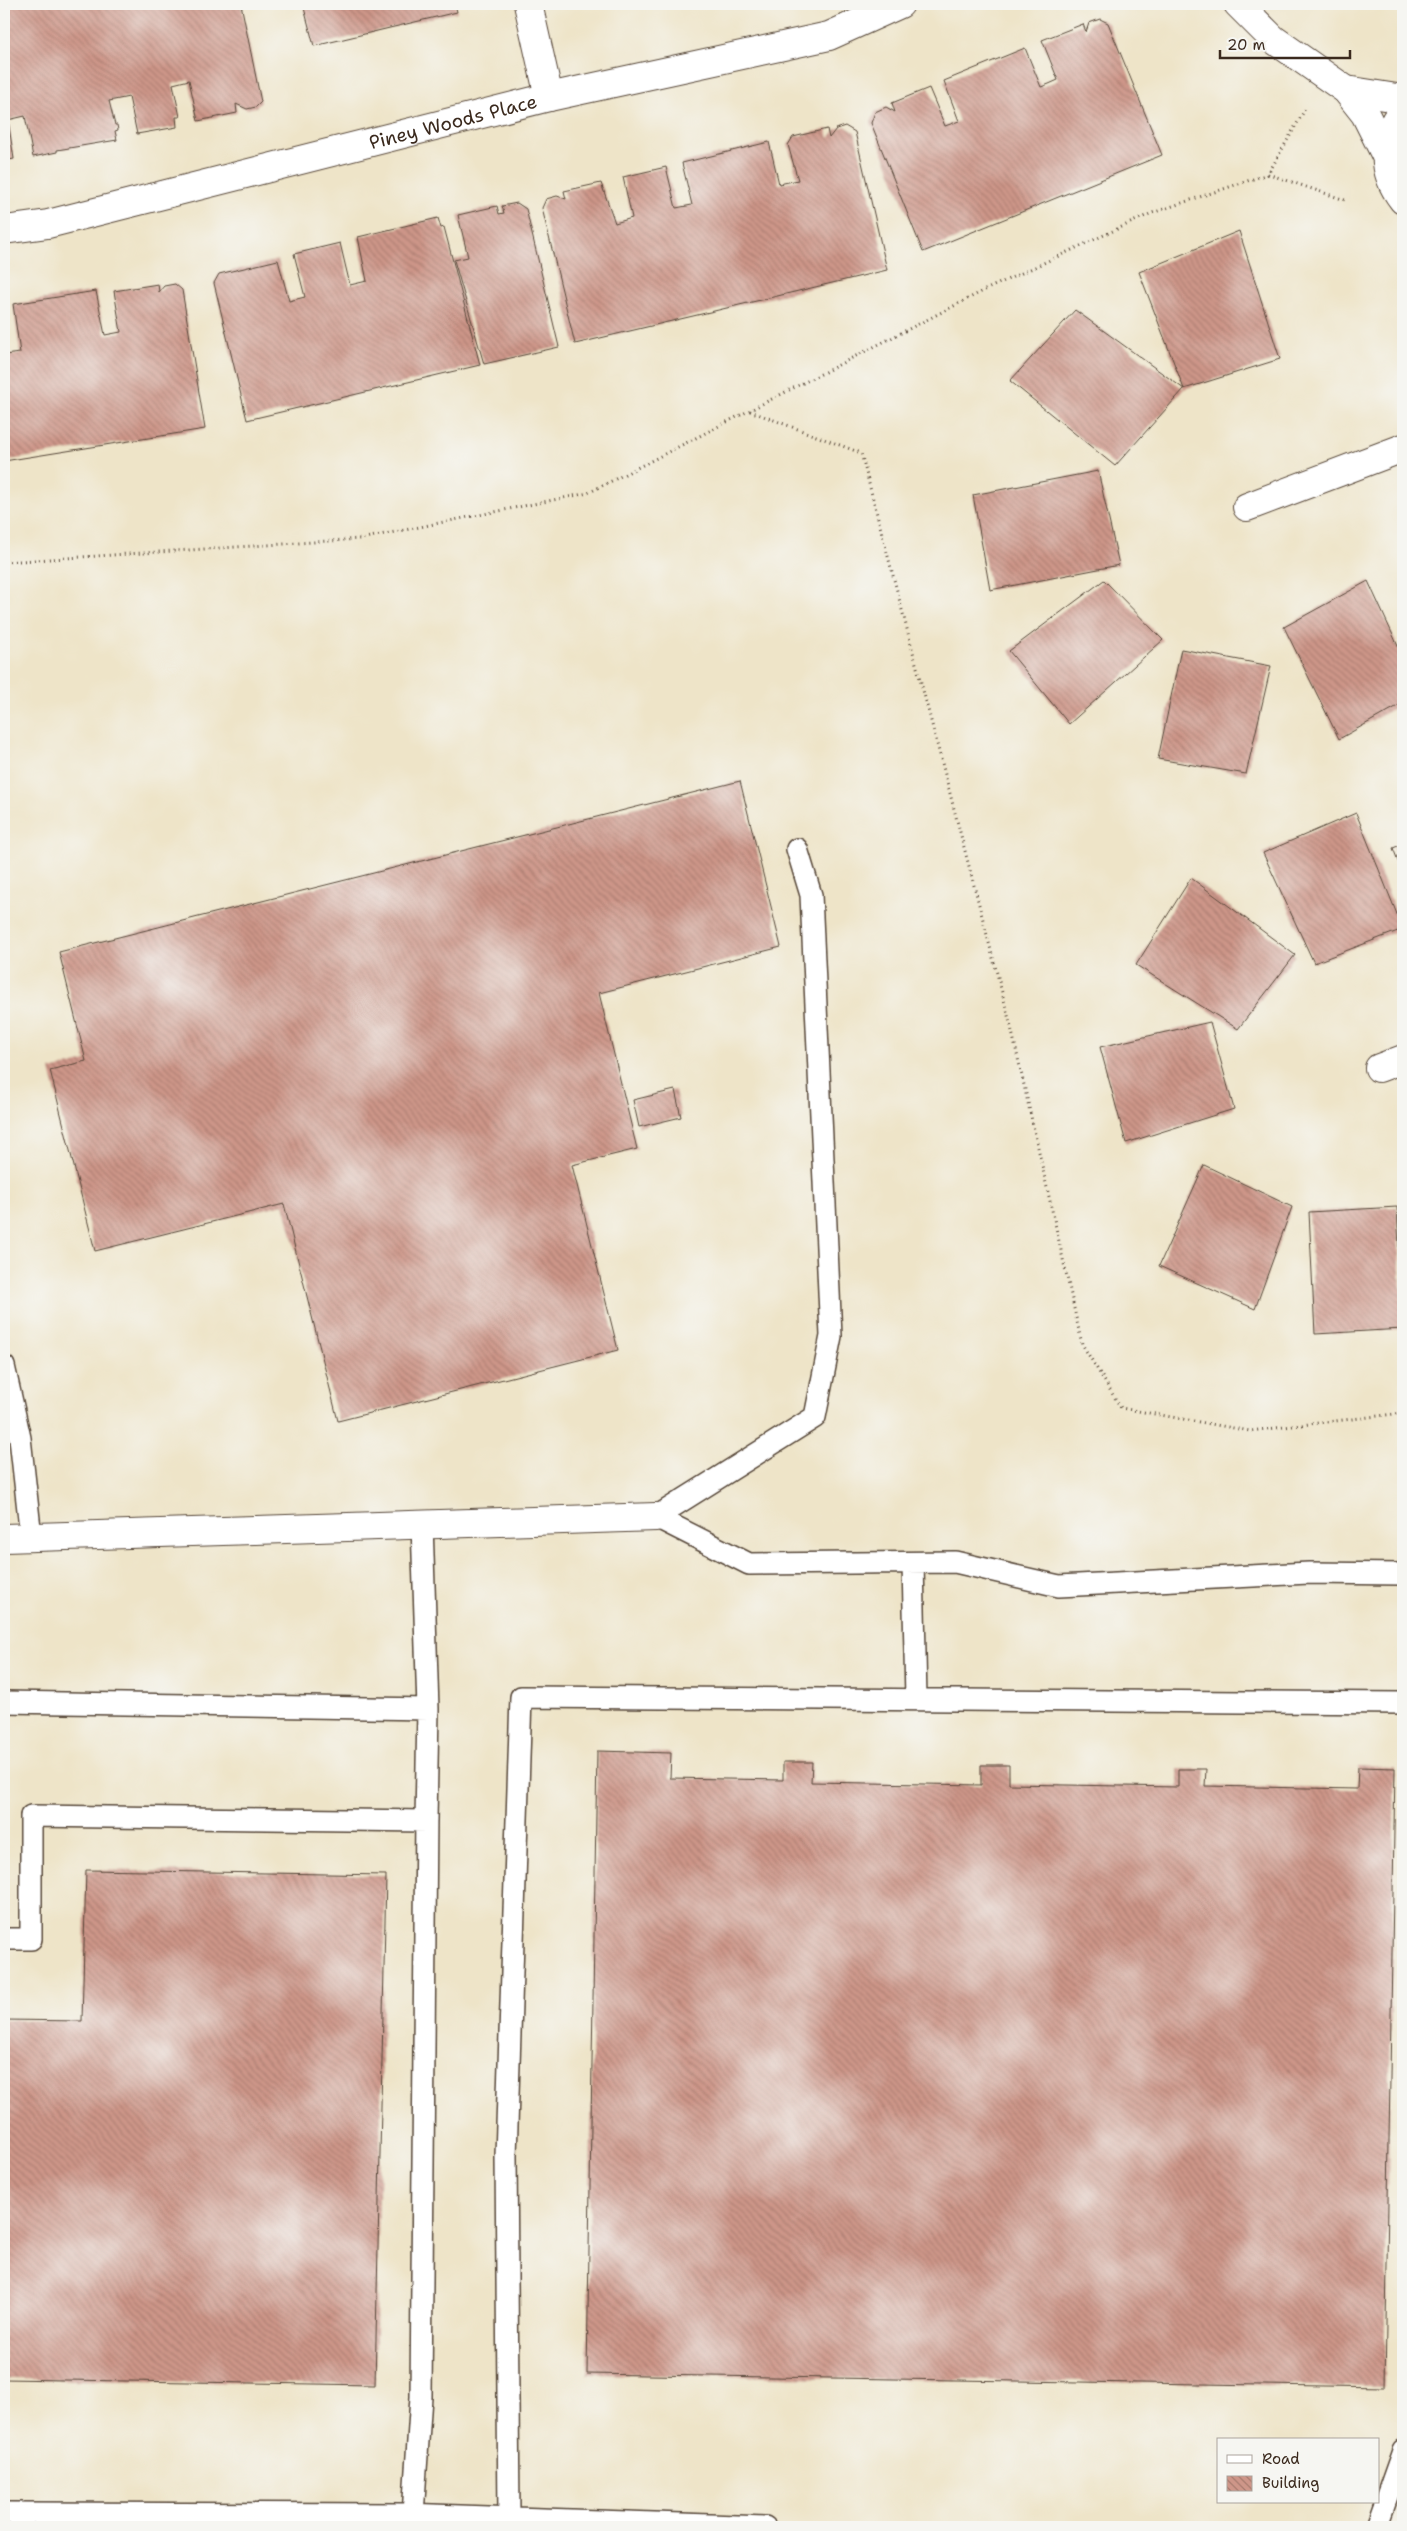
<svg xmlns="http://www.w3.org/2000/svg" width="1407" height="2531" viewBox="0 0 1407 2531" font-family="'Shantell Sans',sans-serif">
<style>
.building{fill:url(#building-back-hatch)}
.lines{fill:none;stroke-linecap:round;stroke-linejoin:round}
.service-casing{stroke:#564638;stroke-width:24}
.minor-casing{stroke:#564638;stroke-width:30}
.path{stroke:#564638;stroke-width:3;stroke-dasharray:1 4;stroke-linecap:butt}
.service{stroke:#fff;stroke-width:21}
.minor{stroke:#fff;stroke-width:28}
.labels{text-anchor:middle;stroke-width:4.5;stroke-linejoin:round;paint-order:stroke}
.street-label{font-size:19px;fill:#3b2a1e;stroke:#f6f6f2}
</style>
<defs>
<pattern id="building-back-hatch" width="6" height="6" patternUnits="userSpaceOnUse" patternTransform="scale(1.25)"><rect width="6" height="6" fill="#ce9689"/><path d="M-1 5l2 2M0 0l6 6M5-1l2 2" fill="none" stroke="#a87b6f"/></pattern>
</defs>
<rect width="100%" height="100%" fill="#f6f6f2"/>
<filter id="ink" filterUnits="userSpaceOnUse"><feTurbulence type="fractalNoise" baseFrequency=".02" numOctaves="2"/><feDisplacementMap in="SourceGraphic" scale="10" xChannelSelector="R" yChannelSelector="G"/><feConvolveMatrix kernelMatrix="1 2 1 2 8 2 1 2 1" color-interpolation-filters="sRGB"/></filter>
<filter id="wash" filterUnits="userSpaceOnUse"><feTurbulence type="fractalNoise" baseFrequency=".0096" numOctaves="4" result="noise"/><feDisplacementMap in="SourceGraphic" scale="20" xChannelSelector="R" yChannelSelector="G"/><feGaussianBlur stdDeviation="1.12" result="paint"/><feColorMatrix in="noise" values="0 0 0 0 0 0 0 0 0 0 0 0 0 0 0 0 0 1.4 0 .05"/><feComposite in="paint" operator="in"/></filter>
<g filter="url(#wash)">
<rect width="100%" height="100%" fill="#eee4c8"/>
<g id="blocks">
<path class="building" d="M25,4H241L261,102L256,107L247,109L236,104L237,113L198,121L189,80L173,84L180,117H176L177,127L137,134L129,97L109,101L115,125H117L118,130L115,131L117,140L57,150V152L33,157L25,116L8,120L14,159L4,161V8Z
M303,4H455L457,12L314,46Z
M1100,19L1108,23L1162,155L923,252L871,123L875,112L886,107L895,112L892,103L929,88L945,126L959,121L944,81L1025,48L1041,87L1049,84L1058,80L1042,40L1083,24L1086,32L1089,23Z
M845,126L855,132L887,270L575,344L542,208L546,199L557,196L566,199L564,191L601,183L615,223L632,218L623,177L666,167L676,208L692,205L682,163L769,142L779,184L798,180L788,145L793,137L827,129L829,138L836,129Z
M517,203L526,209L559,347L484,364L454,260L468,257L458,215L497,206L499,214L504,213L502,206Z
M438,218L441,228L444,227L480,365L247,420L214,283L219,274L278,260L289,301L305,297L294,254L340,243L350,285L367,281L358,237Z
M1239,231L1280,359L1184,389L1139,272Z
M158,284L159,292L164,286L175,284L182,290L205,429L4,461V355L20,353L13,304L96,291L105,335L121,332L114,291Z
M1075,310L1184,389L1115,466L1010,381Z
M1098,471L1119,565L990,590L973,495Z
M1104,580L1163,640L1069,724L1009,651Z
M1368,581L1403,657V703L1339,739L1284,627Z
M1181,649L1271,666L1246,774L1158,759Z
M740,781L781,947L599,993L637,1149L572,1165L618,1350L338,1421L284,1204L95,1251L50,1070L86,1061L59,952Z
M1356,813L1403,929L1314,963L1263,853Z
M1403,844V874L1393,848Z
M1191,878L1295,955L1238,1029L1136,965Z
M1210,1022L1234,1109L1126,1143L1100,1047Z
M675,1090L681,1117L639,1127L633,1100Z
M1204,1165L1292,1207L1255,1309L1159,1266Z
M1397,1207L1403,1329L1315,1334L1309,1212Z
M597,1751L671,1753L670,1778L783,1780V1762H812L811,1782L981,1785V1765H1009V1784L1178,1787V1769H1206L1205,1786L1357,1789L1358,1767L1395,1768L1385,2387L587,2374Z
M86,1870L386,1875L375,2385L4,2379V2020L82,2021Z"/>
</g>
</g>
<g filter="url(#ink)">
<use href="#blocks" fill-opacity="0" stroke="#564638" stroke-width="1"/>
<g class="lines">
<defs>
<path id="service" d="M4,1366L20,1438L31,1537
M656,1517L749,1564L955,1562L1059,1586L1309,1573L1403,1574
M656,1517L815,1417L831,1336L811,895L797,849
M913,1563L916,1699
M4,1702L428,1709L422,1524
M4,1939H31V1816L426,1821L428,1709
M4,2513L405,2514L765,2527
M413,2514L421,2397L426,1814
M509,2517L506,2156L521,1697L1403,1703
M1376,2527L1403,2451"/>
<g id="minor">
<path d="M528,4L549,97"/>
<path d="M1238,4L1273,39L1346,90L1365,114L1385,154"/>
<path d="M1346,90L1403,99"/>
<path d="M1403,110C1380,137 1382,174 1403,200"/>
<path id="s1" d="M4,230L48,224L549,97L829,36L900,4"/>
<path d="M1247,507L1403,448"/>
<path d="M1379,1068L1403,1059"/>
<path d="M4,1538L656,1517"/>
</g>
</defs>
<use href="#service" class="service-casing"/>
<use href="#minor" class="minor-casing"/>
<path class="path" d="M1268,174L1345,200
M750,411L861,453L1011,1027L1082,1344L1121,1408L1250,1431L1403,1413
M4,562L360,539L588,493L987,289L1152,213L1268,174L1307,106"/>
<use href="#service" class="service"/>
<use href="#minor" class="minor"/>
</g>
</g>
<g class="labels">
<g class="street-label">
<text dy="7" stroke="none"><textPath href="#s1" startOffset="462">Piney Woods Place</textPath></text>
</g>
</g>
<rect width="1407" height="2531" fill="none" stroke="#f6f6f2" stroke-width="20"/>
<rect x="1217" y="2438" width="162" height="65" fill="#f6f6f2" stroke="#aba49d"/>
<rect x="1227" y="2455" width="25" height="8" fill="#ffffff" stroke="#aba49d"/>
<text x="1262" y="2464" font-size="15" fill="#3b2a1e">Road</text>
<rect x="1227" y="2476" width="25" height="15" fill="url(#building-back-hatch)" stroke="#aba49d"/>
<text x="1262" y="2488" font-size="15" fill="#3b2a1e">Building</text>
<path d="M1220 50v8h130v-8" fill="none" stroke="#3b2a1e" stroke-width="2.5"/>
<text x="1227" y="50" font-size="15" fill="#3b2a1e" stroke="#f6f6f2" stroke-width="4" paint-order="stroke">20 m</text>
</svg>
